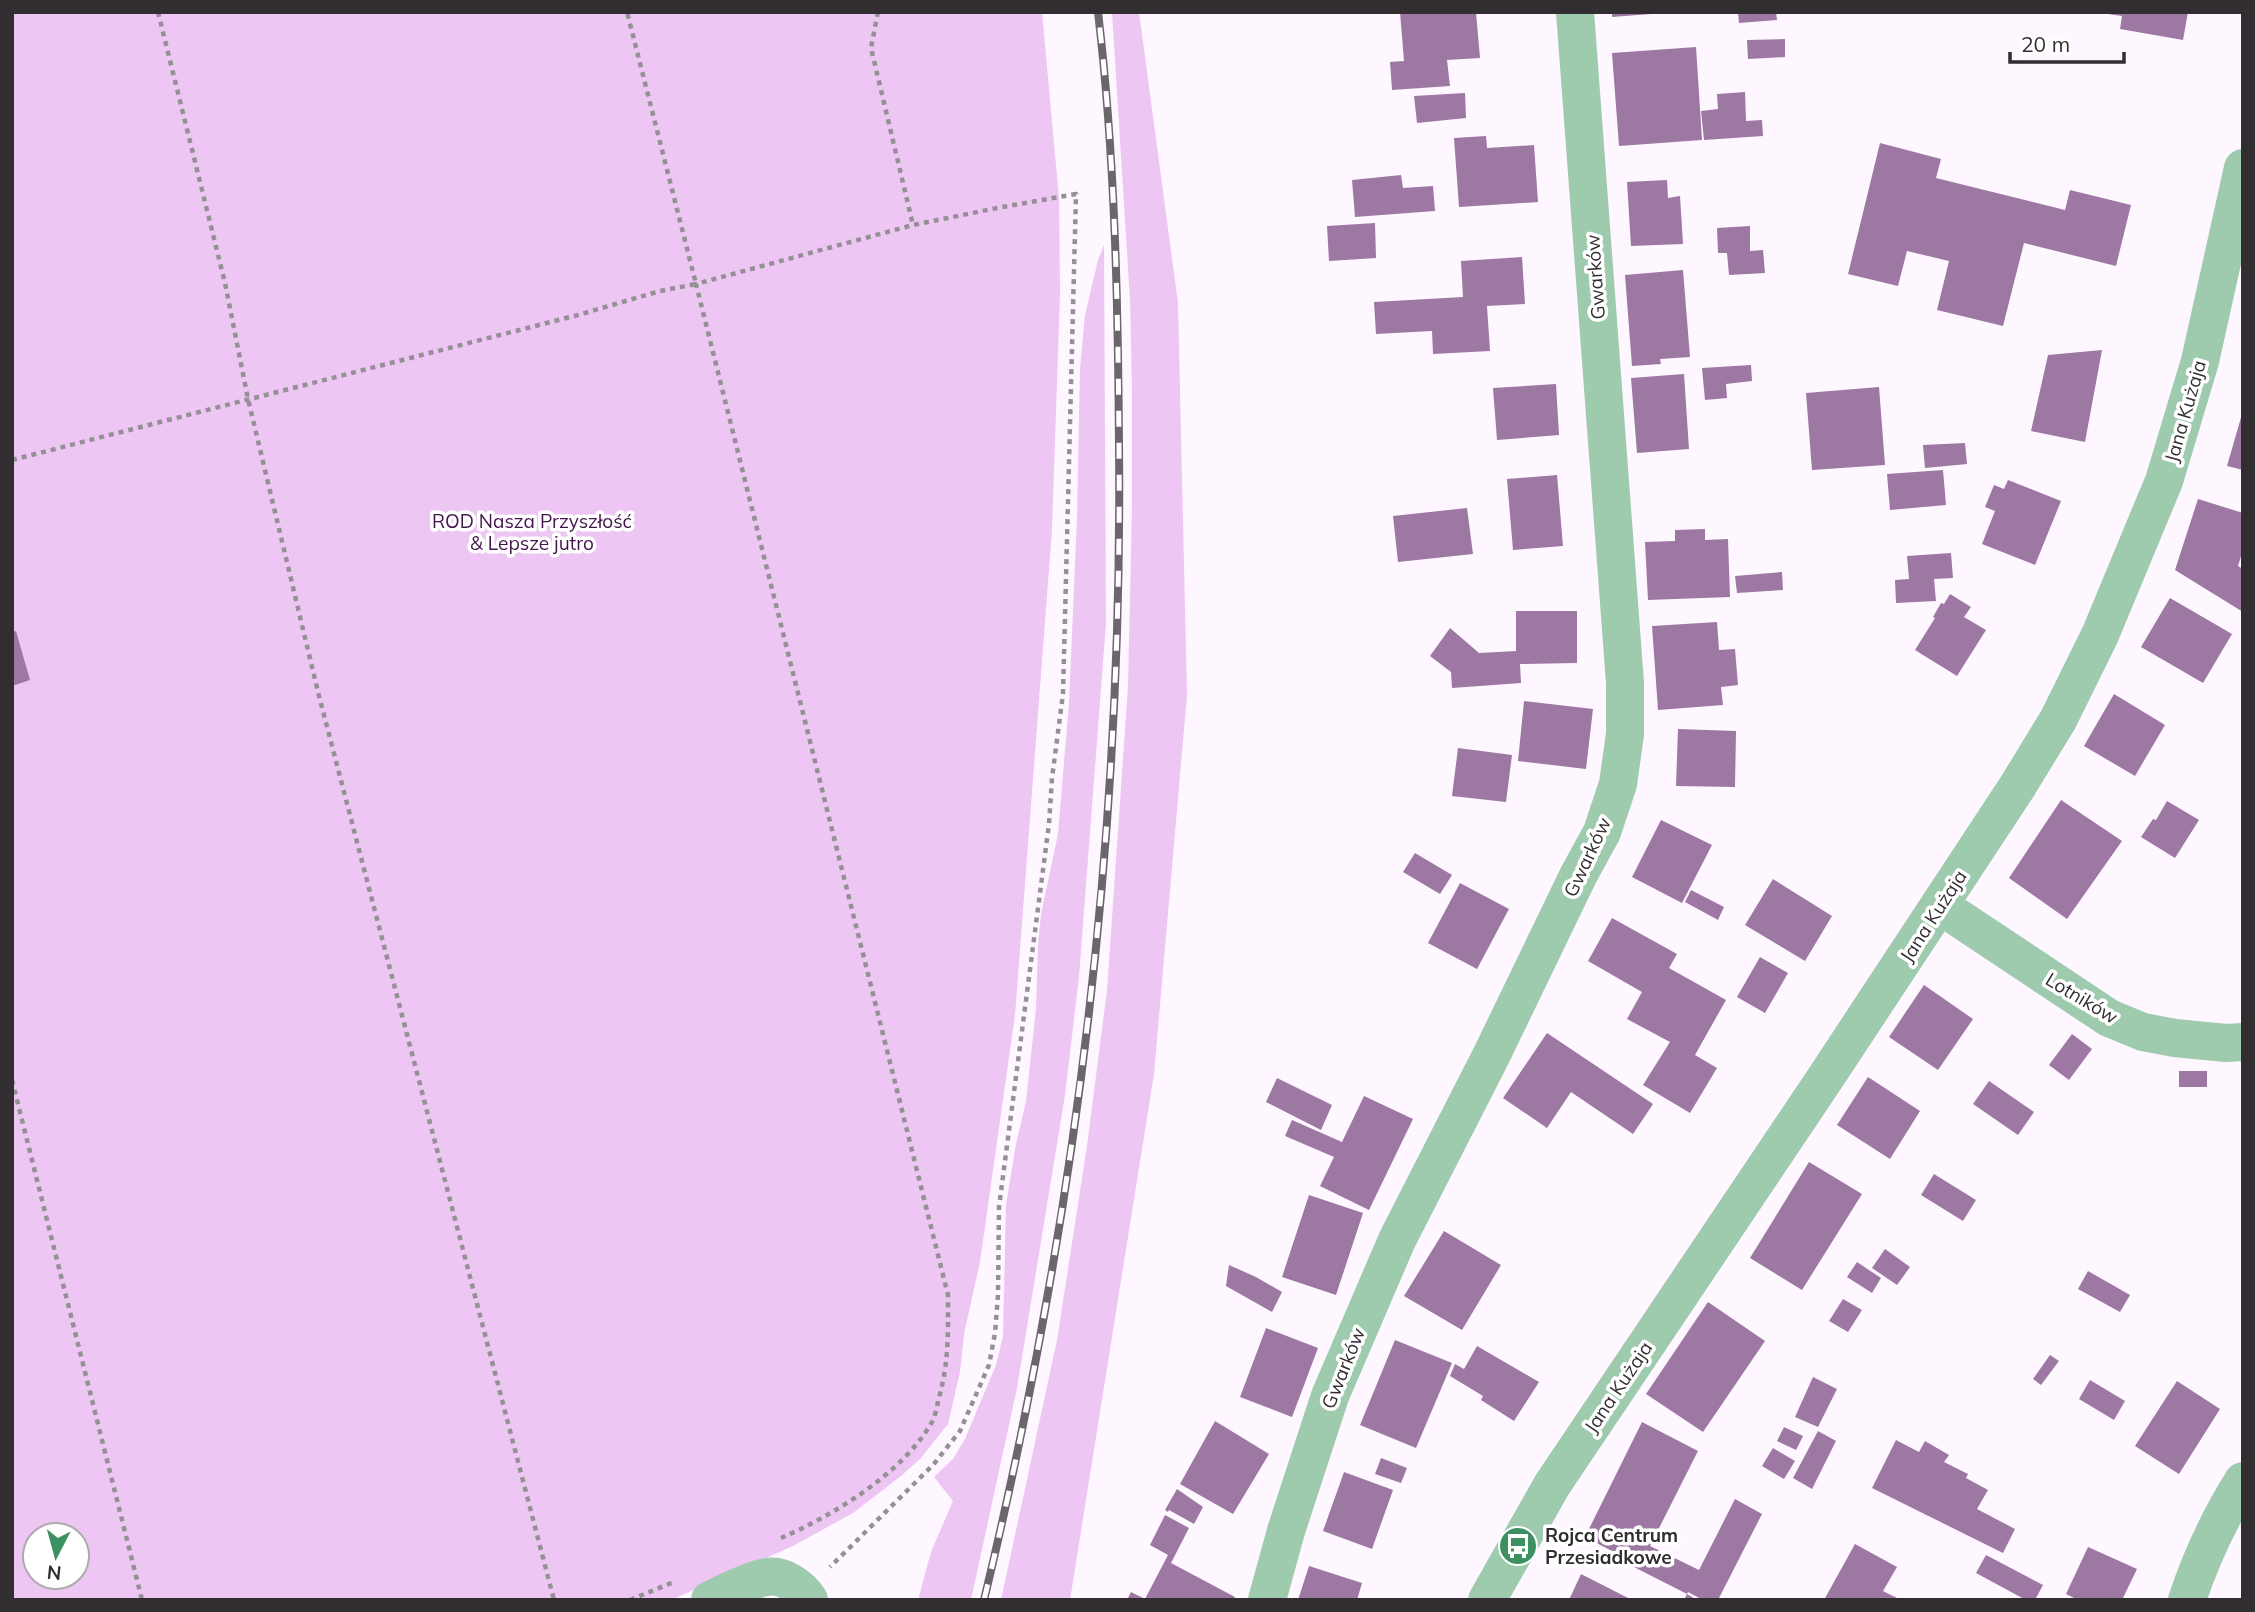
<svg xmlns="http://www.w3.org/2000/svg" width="2255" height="1612" viewBox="0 0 2255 1612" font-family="Mulish,sans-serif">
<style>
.green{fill:#eec6f3;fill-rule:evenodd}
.building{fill:#9d78a3}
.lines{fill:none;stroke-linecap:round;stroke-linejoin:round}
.path{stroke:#959096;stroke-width:4.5;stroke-dasharray:5 5;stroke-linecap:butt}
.minor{stroke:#9ecaae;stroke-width:38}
.rail-casing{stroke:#6a666b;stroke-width:8}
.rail{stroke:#fff;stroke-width:5;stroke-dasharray:16;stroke-linecap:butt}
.labels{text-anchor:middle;stroke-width:7;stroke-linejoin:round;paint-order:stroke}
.street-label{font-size:19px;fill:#312d31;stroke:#fff}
.park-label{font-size:19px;fill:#44154c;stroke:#fff}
.poi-label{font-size:19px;font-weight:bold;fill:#312d31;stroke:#fff;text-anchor:start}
</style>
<rect width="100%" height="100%" fill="#fef7ff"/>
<path class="green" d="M12,12H1042L1059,198L1060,293L1052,530L1015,1015L980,1262L964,1334L960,1372L948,1424L921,1458L901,1476L853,1513L793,1546L671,1600H12ZM35,1535H77V1577H35Z
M1112,12H1139L1178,303L1187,695L1154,1074L1070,1600H1001L1057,1340L1087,1146L1107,990L1128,686L1132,507V389L1130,300Z
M1104,245L1106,623L1079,977L1065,1095L1017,1388L971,1600H918L931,1552L953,1501L934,1477L953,1459L965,1439L996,1365L1003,1336L1006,1205L1016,1144L1026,1101L1036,1009L1038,945L1041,914L1058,834L1069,703L1077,517L1080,368L1085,315L1098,260Z"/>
<path class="building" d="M1400,12H1476L1480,58L1447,60L1450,86L1392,90L1390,62L1404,61Z
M1612,12H1651V14L1612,17Z
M1738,12H1776L1777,20L1739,23Z
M2108,12H2188L2183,40L2120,29L2122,16L2108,14Z
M1785,39V57L1748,59L1747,40Z
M1696,47L1702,140L1619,146L1612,53Z
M1745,92L1746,121L1762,120L1763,136L1704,140L1701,111L1718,109L1717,94Z
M1465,93L1466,118L1417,123L1414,96Z
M1486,136L1487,148L1534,145L1538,202L1459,207L1454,138Z
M1880,143L1941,159L1936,178L2065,210L2070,190L2131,205L2116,266L2024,243L2003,326L1937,310L1949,261L1907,251L1898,286L1848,274Z
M1401,175L1403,188L1433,186L1435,211L1355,217L1352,180Z
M1667,180L1668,198L1680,196L1683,244L1631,246L1627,182Z
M1375,223L1376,258L1329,261L1327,226Z
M1750,226V251L1763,250L1765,273L1729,275L1727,253H1718L1717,228Z
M1522,257L1525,304L1487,306L1490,351L1433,354L1432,331L1376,334L1374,302L1463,297L1461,261Z
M1683,270L1690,357L1660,359L1661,364L1632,366L1625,275Z
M2102,350L2085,442L2031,431L2048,355Z
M1751,365L1752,381L1726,384L1727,398L1705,400L1702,368Z
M1684,374L1689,449L1637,453L1631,378Z
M1556,384L1559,435L1497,440L1493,388Z
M1879,387L1885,465L1812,470L1806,393Z
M2242,414H2243V470L2227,466Z
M1965,443L1967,464L1925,468L1923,445Z
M1943,470L1946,505L1890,510L1887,474Z
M1557,475L1563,546L1513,550L1507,479Z
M2008,480L2061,501L2035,565L1982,544L1995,511L1985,507L1994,485L2004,489Z
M2198,499L2243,513V550L2238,566L2243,569V612L2175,570Z
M1467,508L1473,554L1398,562L1393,516Z
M1705,529V540L1728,539L1730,597L1648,600L1645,542L1675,541V530Z
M1951,553L1953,578L1934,579L1936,601L1896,603L1895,580L1909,579L1907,556Z
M1782,572L1783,590L1737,593L1735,576Z
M1950,594L1971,607L1964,617L1986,630L1957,676L1915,650L1935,618L1933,617L1941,603L1944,604Z
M2170,598L2232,634L2203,683L2141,647Z
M1516,611H1577V663L1520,664L1521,683L1452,688L1451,672L1430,656L1450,628L1479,653L1516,651Z
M1717,622L1719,650L1735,649L1738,685L1721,687L1723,705L1658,710L1652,626Z
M16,631L30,680L12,686V632Z
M2114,694L2165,725L2135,776L2084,746Z
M1524,701L1593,709L1586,769L1518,761Z
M1678,729L1736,731L1735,787L1676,786Z
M1458,748L1512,755L1506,802L1452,796Z
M2061,800L2122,841L2067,919L2009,878Z
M2167,801L2199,820L2175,858L2141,837L2153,819L2156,820Z
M1661,820L1712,845L1682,903L1632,877Z
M1415,853L1452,875L1440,894L1403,872Z
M1773,879L1832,916L1805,961L1745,925Z
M1460,883L1509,909L1477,969L1428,943Z
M1691,890L1724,907L1718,920L1685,902Z
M1612,918L1677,954L1669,968L1726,1000L1695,1055L1717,1068L1690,1113L1643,1085L1670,1042L1627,1019L1642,992L1588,961Z
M1760,957L1788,973L1765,1013L1737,997Z
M1924,985L1973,1019L1938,1070L1889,1037Z
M1547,1033L1653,1104L1633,1134L1571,1092L1547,1128L1503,1098Z
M2072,1034L2092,1049L2069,1080L2049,1065Z
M2179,1071H2207V1087H2179Z
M1868,1077L1920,1111L1890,1159L1837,1125Z
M1277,1078L1332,1105L1321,1130L1266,1102Z
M1989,1081L2034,1112L2018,1135L1973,1104Z
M1364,1096L1413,1119L1369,1210L1320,1186L1334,1157L1285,1136L1292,1120L1342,1142Z
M1809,1162L1862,1194L1802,1290L1750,1258Z
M1934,1174L1976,1200L1963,1221L1921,1195Z
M1309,1195L1363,1213L1336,1295L1282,1277Z
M1444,1231L1501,1265L1462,1330L1404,1296Z
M1885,1249L1910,1267L1897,1285L1872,1268Z
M1857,1262L1881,1278L1872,1293L1847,1277Z
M1229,1265L1256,1277L1282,1292L1272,1312L1226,1286Z
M2088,1271L2130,1295L2120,1312L2078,1289Z
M1843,1299L1862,1310L1848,1332L1829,1321Z
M1708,1302L1765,1341L1703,1432L1646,1394Z
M1266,1328L1318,1348L1292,1417L1240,1397Z
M1395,1340L1452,1363L1416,1448L1360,1425Z
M1477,1346L1539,1382L1514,1421L1481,1400L1483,1396L1450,1376L1455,1364L1464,1369Z
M2050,1355L2059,1361L2041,1385L2033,1379Z
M1813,1377L1837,1389L1818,1427L1795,1417Z
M2090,1380L2125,1401L2114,1420L2079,1399Z
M2177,1381L2220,1409L2179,1474L2135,1446Z
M1215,1421L1269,1454L1233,1514L1180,1484Z
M1642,1422L1698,1451L1650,1546L1699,1570L1735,1499L1762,1514L1718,1600H1703L1688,1592L1687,1594L1697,1600H1684L1687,1594L1632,1566L1633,1562L1585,1537Z
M1784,1427L1803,1436L1796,1450L1777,1441Z
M1818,1431L1836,1441L1812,1489L1793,1478Z
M1896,1440L1919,1452L1925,1441L1949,1455L1944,1462L1968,1474L1966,1478L1988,1490L1977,1509L2015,1529L2003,1553L1872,1488Z
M1773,1448L1795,1461L1784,1479L1762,1466Z
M1381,1458L1407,1468L1401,1483L1375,1474Z
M1344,1472L1393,1490L1372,1549L1323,1531Z
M1177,1489L1203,1507L1194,1524L1169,1510L1168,1512L1165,1510Z
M1165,1515L1189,1528L1171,1563L1235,1597L1233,1600H1127L1131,1592L1145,1599L1168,1555L1150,1545Z
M1855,1544L1897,1567L1883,1591L1901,1600H1824Z
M2088,1547L2137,1569L2122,1600H2078L2066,1594Z
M1986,1555L2043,1585L2035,1600H2026L1976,1573Z
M1309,1566L1362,1583L1357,1600H1298Z
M1581,1574L1632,1600H1569Z"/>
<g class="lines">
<path class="path" d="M158,12L225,283L248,399L318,692L554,1600
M878,12L871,48L913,225
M12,460L578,315L660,291L696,284L627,12
M12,1080L142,1600
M781,1538C834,1515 903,1473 932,1422C935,1416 937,1408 938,1401C949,1364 948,1334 948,1295L696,284L913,225L997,208L1076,194L1063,694L1052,778L1049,824L999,1207L998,1295L995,1333L989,1365L960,1431L933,1465L830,1567
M630,1600L676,1581"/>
<path class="minor" d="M1939,905L2109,1018L2143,1032L2175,1038L2226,1043L2243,1042
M710,1600C724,1593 753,1579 767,1577C783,1574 801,1587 809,1600
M1267,1600L1286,1531L1330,1396L1397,1240L1492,1054L1578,876L1602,832L1618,784L1625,734V683L1575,12
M1487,1600L1552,1485L1826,1077L2017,787L2058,720L2100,635L2164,481L2200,361L2243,168
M2187,1600C2201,1558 2219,1519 2243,1481"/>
<defs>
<path id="rail" d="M984,1600C1075,1223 1123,833 1119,445C1118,301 1115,156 1098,12"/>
</defs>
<use href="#rail" class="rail-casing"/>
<use href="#rail" class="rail"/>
</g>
<defs>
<symbol id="bus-disc" viewBox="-11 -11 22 22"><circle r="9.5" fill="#3d9062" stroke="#fff"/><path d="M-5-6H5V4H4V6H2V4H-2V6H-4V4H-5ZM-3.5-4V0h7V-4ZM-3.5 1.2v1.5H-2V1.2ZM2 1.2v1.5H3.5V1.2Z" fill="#fff"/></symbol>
</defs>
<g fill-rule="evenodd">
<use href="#bus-disc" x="1496" y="1524" width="44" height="44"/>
</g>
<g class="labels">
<g class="street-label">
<text transform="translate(1595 277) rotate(-94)" y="7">Gwarków</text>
<text transform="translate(2185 411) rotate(-74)" y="7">Jana Kużaja</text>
<text transform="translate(1587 857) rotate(-65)" y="7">Gwarków</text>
<text transform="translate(1933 916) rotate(-57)" y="7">Jana Kużaja</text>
<text transform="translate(2082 998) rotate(31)" y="7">Lotników</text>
<text transform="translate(1343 1368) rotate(-68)" y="7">Gwarków</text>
<text transform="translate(1618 1387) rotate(-56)" y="7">Jana Kużaja</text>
</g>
<g class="park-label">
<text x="532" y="528">ROD Nasza Przyszłość<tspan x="532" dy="22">&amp; Lepsze jutro</tspan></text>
</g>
<g class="poi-label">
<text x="1545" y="1542">Rojca Centrum<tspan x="1545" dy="22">Przesiadkowe</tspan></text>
</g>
</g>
<rect width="2255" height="1612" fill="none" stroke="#312d31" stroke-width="28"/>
<g transform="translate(56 1556) rotate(186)"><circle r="33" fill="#ffffff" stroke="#adabad" stroke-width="2"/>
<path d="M0-5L12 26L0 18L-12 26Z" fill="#3d9062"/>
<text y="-10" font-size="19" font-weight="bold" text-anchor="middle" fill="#312d31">N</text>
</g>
<path d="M2010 52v10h114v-10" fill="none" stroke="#312d31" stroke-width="3.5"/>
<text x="2021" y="52" font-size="21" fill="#312d31" stroke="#ffffff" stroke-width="5" paint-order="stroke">20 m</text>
</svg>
